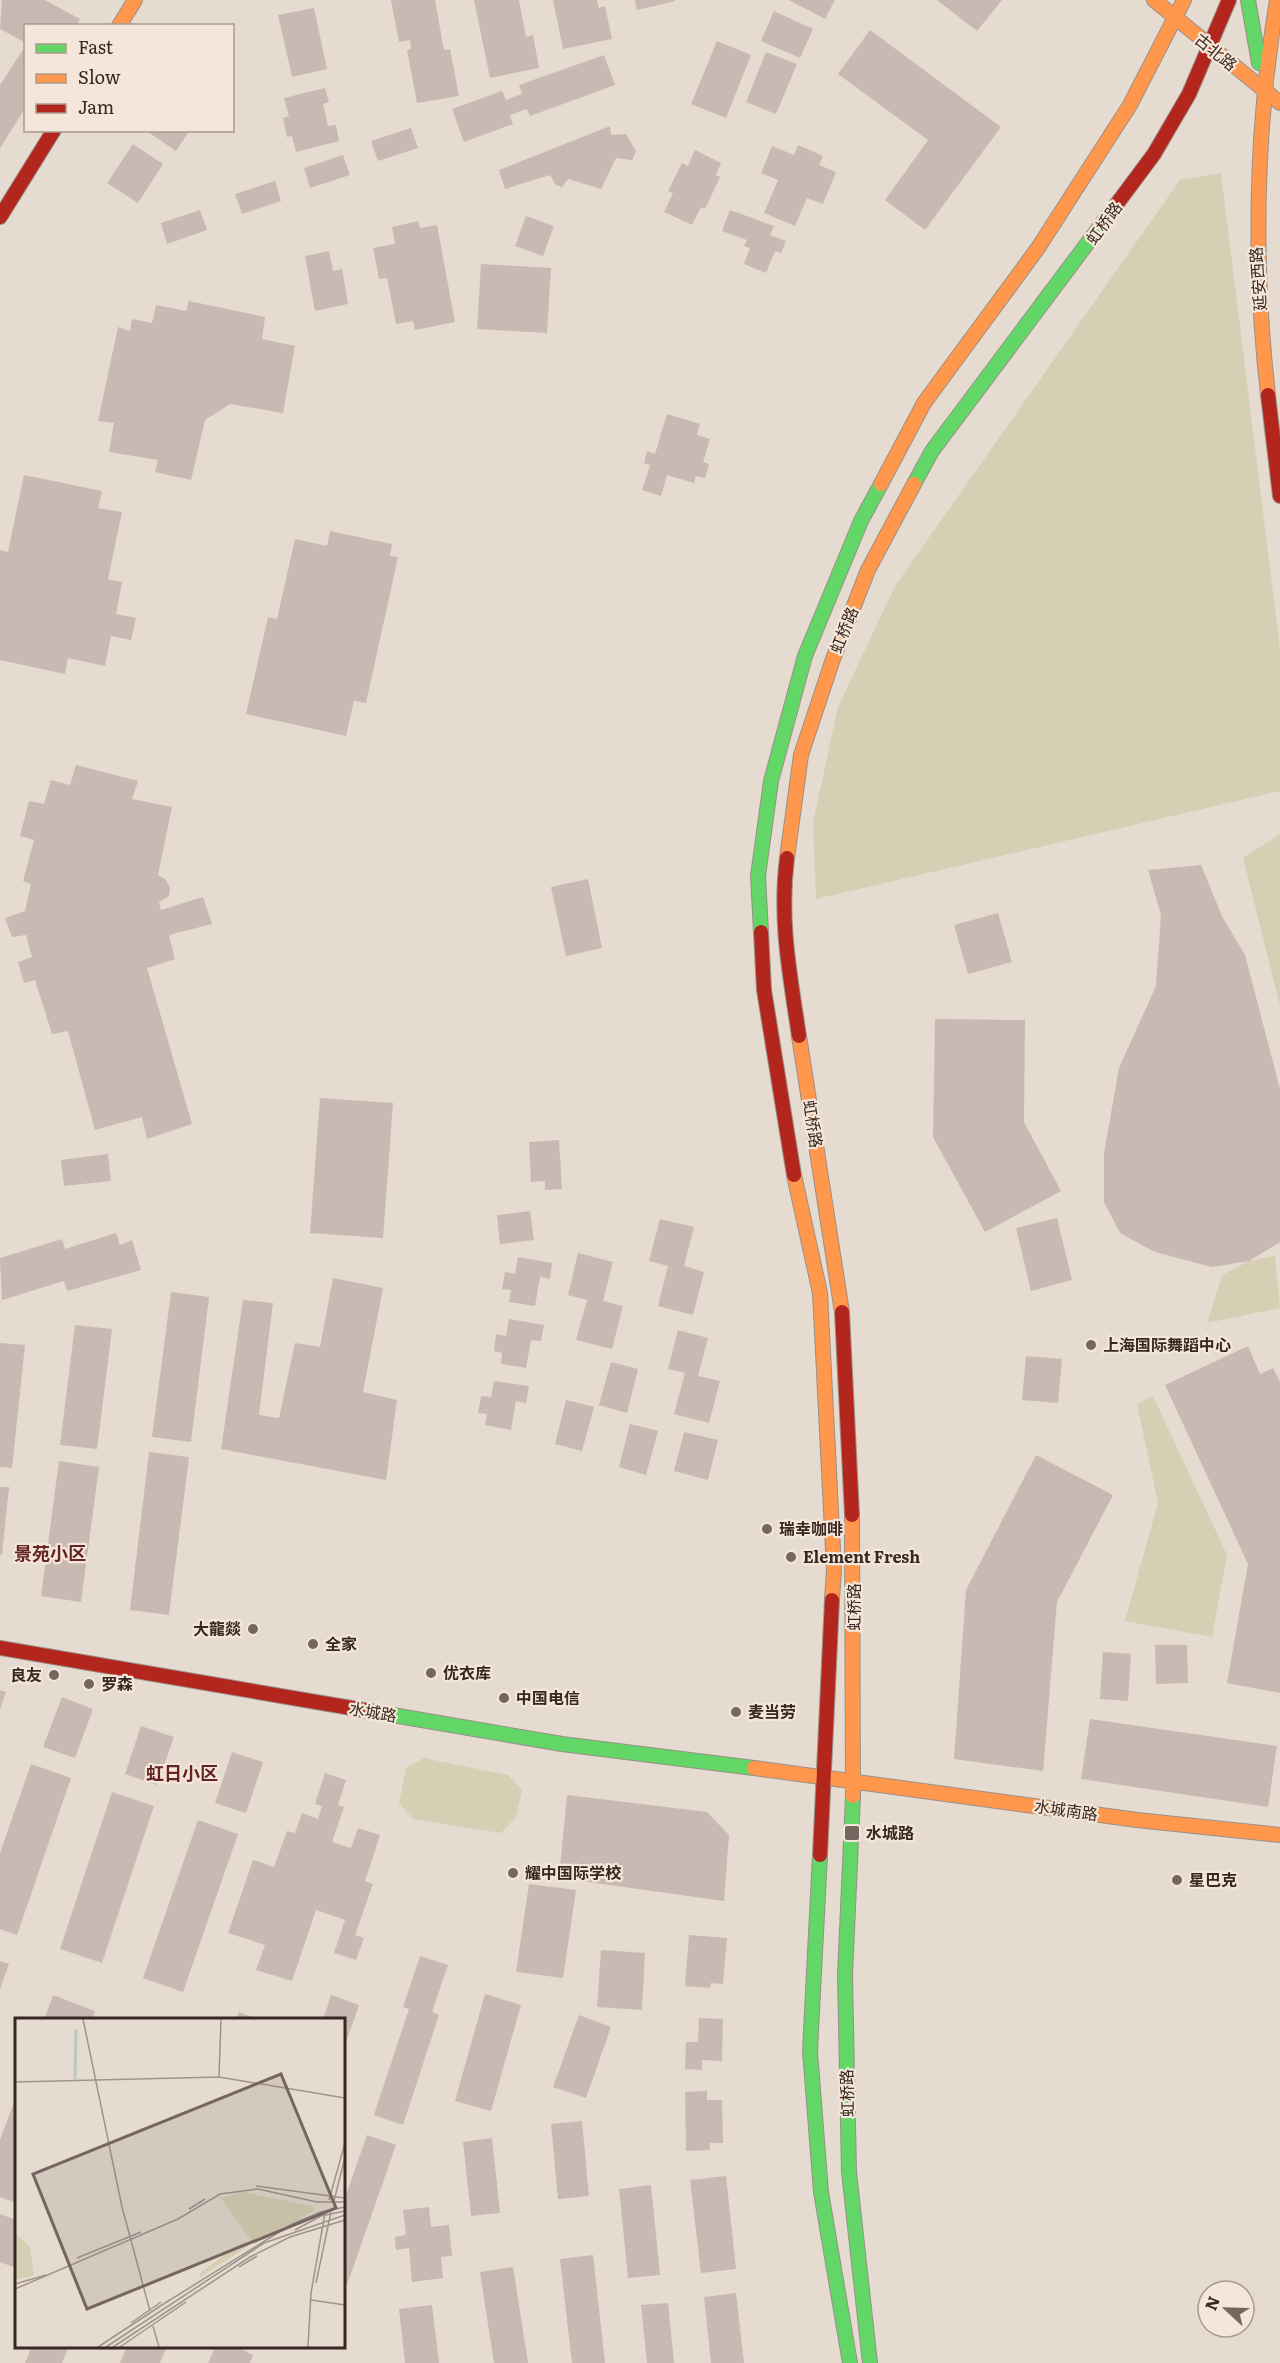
<svg xmlns="http://www.w3.org/2000/svg" width="1280" height="2363" viewBox="0 0 1280 2363" font-family="Literata,'Noto Sans SC',serif">
<style>
.green{fill:#d7cfb4}
.building{fill:#c9b9b2}
.lines{fill:none;stroke-linecap:round;stroke-linejoin:round}
.fast-casing{stroke:#9a9089;stroke-width:16}
.slow-casing{stroke:#9a9089;stroke-width:16}
.jam-casing{stroke:#9a9089;stroke-width:16}
.fast{stroke:#63d668;stroke-width:14}
.slow{stroke:#ff974d;stroke-width:14}
.jam{stroke:#b3261e;stroke-width:14}
.poi-dot{fill:#75665f;stroke:#f4e6d8;stroke-width:2}
.labels{text-anchor:middle;stroke-width:4.5;stroke-linejoin:round;paint-order:stroke}
.street-label{font-size:16px;fill:#392721;stroke:#f4e6d8}
.poi-label{font-size:16px;font-weight:bold;fill:#392721;stroke:#f4e6d8;text-anchor:start}
.neighbourhood-label{font-size:18px;font-weight:bold;fill:#642324;stroke:#f4e6d8}
.inset-river{fill:none;stroke:#bcc9bd;stroke-width:3}
.inset-road{fill:none;stroke:#a0938b;stroke-width:1.5}
.view{fill:#75665f;fill-opacity:0.15;stroke:#75665f;stroke-width:3}
.inset-edge{fill:none;stroke:#392721;stroke-width:3}
</style>
<rect width="100%" height="100%" fill="#e5dbd1"/>
<path class="green" d="M1221,173L1280,649V791L816,899L813,823L838,707L895,586L1180,180Z
M1280,834V1006L1243,858Z
M1275,1256L1280,1308L1207,1323L1222,1275L1249,1261Z
M1153,1396L1227,1555L1212,1637L1125,1621L1158,1503L1137,1404Z
M424,1758L508,1775L522,1790L516,1817L501,1833L413,1819L399,1803L406,1768Z"/>
<path class="building" d="M2,0H45L80,19L76,26H26V43L0,29Z
M391,0H435L444,50L450,49L459,96L417,103L407,50L411,49L410,40L399,42Z
M474,0H519L526,37L533,35L539,68L490,78Z
M553,0H597L599,8L605,6L612,39L563,49Z
M635,0H675V1L637,10Z
M789,0H835L825,19Z
M937,0H1002L977,31Z
M314,8L327,69L292,77L278,15Z
M774,11L813,29L800,58L761,41Z
M870,30L1001,127L925,230L885,200L928,140L838,74Z
M717,41L751,55L726,118L691,104Z
M26,45V107L0,148V85Z
M766,52L797,64L776,114L746,102Z
M604,55L615,85L530,116L527,109L510,115L513,124L464,142L452,109L502,91L506,100L522,94L519,85Z
M325,88L329,102L323,104L328,126L336,125L339,141L296,152L292,136L287,137L283,118L289,116L284,98Z
M610,126L611,135L626,134L636,151L632,160L616,158L601,189L568,179L562,187L556,185L550,175L505,189L499,170Z
M411,128L418,148L378,161L371,141Z
M145,130H190L176,151Z
M133,144L163,164L138,203L107,183Z
M798,145L823,156L819,165L836,172L823,204L807,198L795,226L764,213L778,180L761,173L772,146L794,155Z
M695,150L721,163L716,175L720,177L705,209L701,207L692,225L664,212L673,193L668,191L682,163L688,166Z
M343,155L350,175L310,188L304,168Z
M275,181L281,201L242,214L235,194Z
M200,210L207,230L167,244L161,223Z
M730,210L774,226L770,235L786,241L781,253L775,251L766,273L744,264L750,248L744,246L747,240L722,231Z
M526,216L554,226L543,256L515,246Z
M418,221L420,228L437,225L455,322L415,330L413,321L396,324L387,278L379,279L373,248L395,244L392,227Z
M329,251L333,271L342,269L348,304L315,311L305,256Z
M481,264L551,268L547,333L477,329Z
M189,301L265,317L262,339L295,346L283,413L230,404L205,420L191,480L155,472L158,460L109,452L114,423L98,421L118,327L130,331L132,319L152,323L156,305L186,311Z
M667,414L700,424L697,435L710,439L703,462L709,464L705,478L696,476L694,483L667,475L661,496L642,490L650,465L644,463L647,451L655,454Z
M24,475L102,491L98,508L122,512L108,579L122,582L116,614L136,618L131,640L111,636L105,666L68,658L65,674L0,660V550L8,552Z
M330,531L392,544L390,556L398,557L366,703L354,701L346,736L246,714L268,617L277,619L295,539L327,546Z
M76,765L138,781L132,799L172,807L158,875L166,880L170,888L169,896L159,902L161,910L203,897L212,924L169,935L175,959L147,968L192,1124L147,1139L142,1117L95,1130L68,1031L52,1034L35,980L24,983L18,962L32,957L26,935L12,937L5,918L25,911L31,884L23,881L34,840L20,836L29,801L44,804L51,780L70,785Z
M1201,865L1222,916L1245,955L1280,1089V1242L1249,1261L1212,1267L1155,1252L1120,1233L1104,1202V1153L1119,1068L1156,986L1161,915L1148,870Z
M588,879L602,948L566,956L551,887Z
M998,913L1012,962L968,974L954,925Z
M935,1019L1025,1020L1024,1122L1061,1191L985,1232L933,1137Z
M320,1098L393,1103L383,1238L310,1233Z
M559,1140L562,1189L545,1190V1181L531,1182L529,1142Z
M108,1154L111,1181L64,1186L61,1160Z
M530,1211L534,1240L500,1244L497,1215Z
M1057,1218L1072,1280L1031,1291L1016,1228Z
M660,1219L694,1227L684,1266L704,1272L693,1315L658,1306L668,1266L649,1261Z
M116,1233L120,1245L132,1240L141,1270L67,1291L64,1281L2,1300L0,1258L62,1239L65,1249Z
M578,1253L613,1262L603,1301L623,1306L612,1349L576,1340L587,1300L568,1295Z
M518,1257L552,1263L550,1279L540,1277L535,1306L509,1302L511,1290L502,1289L505,1272L515,1274Z
M333,1278L383,1288L363,1392L397,1400L386,1480L221,1449L243,1300L273,1303L259,1415L279,1418L295,1343L320,1347Z
M171,1292L209,1297L191,1442L152,1437Z
M509,1319L544,1325L541,1341L531,1340L526,1368L501,1364L502,1353L494,1351L496,1334L506,1336Z
M75,1325L112,1329L97,1449L60,1445Z
M678,1330L708,1338L698,1376L720,1381L709,1423L674,1414L685,1373L668,1369Z
M0,1343L25,1345L12,1468L0,1467Z
M1248,1346L1260,1374L1273,1368L1280,1382V1693L1227,1683L1248,1564L1165,1385Z
M1026,1356L1062,1359L1058,1403L1022,1400Z
M611,1362L638,1369L627,1413L599,1405Z
M494,1381L529,1386L526,1403L516,1401L511,1430L485,1425L487,1414L478,1413L481,1396L491,1397Z
M566,1400L594,1407L582,1451L555,1444Z
M630,1424L658,1431L646,1475L619,1467Z
M684,1432L718,1440L708,1480L674,1471Z
M149,1452L189,1457L169,1615L130,1610Z
M1036,1455L1113,1495L1057,1602L1043,1771L954,1759L966,1590Z
M59,1461L99,1467L81,1602L41,1596Z
M0,1487H9L2,1555H0Z
M1155,1645H1187L1188,1683L1156,1684Z
M1103,1652L1131,1654L1128,1701L1100,1699Z
M0,1690L6,1692L0,1709Z
M62,1697L93,1709L75,1758L43,1747Z
M1090,1719L1277,1746L1268,1807L1081,1779Z
M141,1726L174,1737L157,1785L125,1774Z
M232,1752L263,1762L246,1813L215,1803Z
M31,1764L71,1778L17,1935L0,1929V1853Z
M325,1773L346,1780L338,1805L344,1807L332,1842L351,1848L358,1828L380,1835L365,1881L373,1884L355,1935L364,1938L356,1960L334,1953L345,1920L316,1910L292,1981L256,1970L265,1945L228,1933L253,1860L274,1867L287,1831L295,1833L302,1813L318,1819L322,1806L315,1804Z
M112,1792L154,1806L102,1963L60,1949Z
M567,1795L707,1812L729,1835L724,1901L559,1878Z
M198,1820L238,1834L183,1992L143,1978Z
M529,1884L576,1890L563,1978L516,1972Z
M689,1935L727,1938L723,1984L711,1983L710,1988L685,1986Z
M601,1950L645,1953L642,2010L597,2007Z
M420,1956L448,1965L432,2012L439,2015L403,2125L374,2115L409,2009L403,2007Z
M0,1961L9,1964L0,1989Z
M485,1994L521,2005L491,2111L455,2101Z
M53,1995L95,2011L92,2020H44Z
M331,1995L359,2005L344,2048V2020H323Z
M239,2012L258,2019V2020H236Z
M579,2015L611,2027L586,2098L553,2087Z
M699,2018L723,2019L722,2061L702,2060V2070L685,2069L686,2042H698Z
M707,2091V2100H722L723,2143H710V2150L686,2151L685,2092Z
M16,2096V2203L0,2197V2140Z
M582,2121L589,2196L558,2199L551,2124Z
M367,2135L396,2145L347,2285L344,2284V2201Z
M492,2138L500,2213L471,2216L463,2142Z
M726,2176L736,2269L701,2273L690,2180Z
M651,2185L660,2275L628,2278L619,2189Z
M429,2207L431,2227L449,2225L452,2256L441,2257L443,2278L412,2282L409,2248L396,2250L395,2237L406,2235L403,2210Z
M0,2214L16,2220V2268L0,2262Z
M593,2255L605,2363H572L560,2259Z
M513,2267L528,2363H494L480,2272Z
M736,2293L744,2363H711L704,2297Z
M668,2303L674,2363H647L641,2305Z
M432,2305L439,2363H405L399,2309Z
M32,2346H69L62,2363H25Z
M127,2346H167L160,2363H120Z
M216,2346H235L253,2355L250,2363H208Z"/>
<g class="lines">
<defs>
<path id="fast" d="M1248,0L1259,63
M914,484L932,451L1116,205
M761,932L758,876L771,781L805,656L861,521L881,484
M369,1711L562,1744L754,1768
M853,1796L845,1975L849,2172L870,2363
M820,1855L810,2051L821,2192L850,2363"/>
<path id="slow" d="M1154,0L1280,103
M119,26L135,0
M1268,395C1253,262 1255,132 1277,0
M881,484L924,403L1038,248L1130,105L1184,0
M787,858L801,755L833,659L868,570L914,484
M799,1036L842,1312
M794,1175L820,1293L834,1570L832,1600
M852,1515L853,1796
M754,1768L1137,1820L1280,1835"/>
<path id="jam" d="M1116,205L1154,154L1189,94L1229,0
M0,217L54,130
M1268,395L1280,496
M787,858C779,920 790,975 799,1036
M761,932L764,990L794,1175
M842,1312L852,1515
M0,1648L369,1711
M820,1855L832,1600"/>
</defs>
<use href="#fast" class="fast-casing"/>
<use href="#slow" class="slow-casing"/>
<use href="#jam" class="jam-casing"/>
<use href="#fast" class="fast"/>
<use href="#slow" class="slow"/>
<use href="#jam" class="jam"/>
</g>
<g class="poi-dot">
<circle cx="1091" cy="1345" r="6"/>
<circle cx="767" cy="1529" r="6"/>
<circle cx="791" cy="1557" r="6"/>
<circle cx="253" cy="1629" r="6"/>
<circle cx="313" cy="1644" r="6"/>
<circle cx="431" cy="1673" r="6"/>
<circle cx="54" cy="1675" r="6"/>
<circle cx="89" cy="1684" r="6"/>
<circle cx="504" cy="1698" r="6"/>
<circle cx="736" cy="1712" r="6"/>
<rect x="844" y="1825" width="16" height="16" rx="3"/>
<circle cx="513" cy="1873" r="6"/>
<circle cx="1177" cy="1880" r="6"/>
</g>
<g class="labels">
<g class="street-label">
<text transform="translate(1216 52) rotate(39)" y="6">古北路</text>
<text transform="translate(1104 223) rotate(-54)" y="6">虹桥路</text>
<text transform="translate(1258 279) rotate(-94)" y="6">延安西路</text>
<text transform="translate(844 630) rotate(-68)" y="6">虹桥路</text>
<text transform="translate(813 1124) rotate(81)" y="6">虹桥路</text>
<text transform="translate(854 1607) rotate(-90)" y="6">虹桥路</text>
<text transform="translate(373 1712) rotate(10)" y="6">水城路</text>
<text transform="translate(1066 1810) rotate(8)" y="6">水城南路</text>
<text transform="translate(847 2093) rotate(-91)" y="6">虹桥路</text>
</g>
<g class="poi-label">
<text x="1103" y="1351">上海国际舞蹈中心</text>
<text x="779" y="1535">瑞幸咖啡</text>
<text x="803" y="1563">Element Fresh</text>
<text x="241" y="1635" text-anchor="end">大龍燚</text>
<text x="325" y="1650">全家</text>
<text x="443" y="1679">优衣库</text>
<text x="42" y="1681" text-anchor="end">良友</text>
<text x="101" y="1690">罗森</text>
<text x="516" y="1704">中国电信</text>
<text x="748" y="1718">麦当劳</text>
<text x="866" y="1839">水城路</text>
<text x="525" y="1879">耀中国际学校</text>
<text x="1189" y="1886">星巴克</text>
</g>
<g class="neighbourhood-label">
<text x="50" y="1560">景苑小区</text>
<text x="182" y="1780">虹日小区</text>
</g>
</g>
<g transform="translate(15 2018)">
<rect width="330" height="330" fill="#e5dbd1"/>
<path d="M228,174L297,188L300,192L239,226L206,180ZM0,215L15,229L19,257L0,262ZM229,223L235,227L184,260L186,254Z" fill="#d7cfb4"/>
<path class="inset-river" d="M60,61L61,11"/>
<path class="inset-road" d="M68,1L107,189L135,293M204,59L206,1M0,64L204,59L330,80M241,168L330,180M314,182L330,125M319,183L330,139M174,191L190,181M280,212L306,198L330,193M62,240L126,214M224,249L242,238M301,265L316,194M0,266L31,257M0,271L163,201L205,176L243,171L302,184H330M296,282L330,287M142,290L277,206L306,194L330,189M116,305L146,284M138,308L144,329M83,329L144,289M91,329L249,225L330,197M98,329L235,239L275,219L330,202M105,329L171,284M293,329L296,275L310,195"/>
<path class="view" d="M266,56L321,190L72,291L18,156Z"/>
<rect width="330" height="330" class="inset-edge"/>
</g>
<rect x="24" y="24" width="210" height="108" fill="#f4e6d8" stroke="#a99a8f" stroke-width="1.5"/>
<rect x="36" y="44" width="30" height="9" fill="#63d668" stroke="#a99a8f" stroke-width="1.5"/>
<text x="78" y="54" font-size="18" fill="#392721">Fast</text>
<rect x="36" y="74" width="30" height="9" fill="#ff974d" stroke="#a99a8f" stroke-width="1.5"/>
<text x="78" y="84" font-size="18" fill="#392721">Slow</text>
<rect x="36" y="104" width="30" height="9" fill="#b3261e" stroke="#a99a8f" stroke-width="1.5"/>
<text x="78" y="114" font-size="18" fill="#392721">Jam</text>
<g transform="translate(1226 2309) rotate(292)"><circle r="28" fill="#f4e6d8" stroke="#a99a8f" stroke-width="1.5"/>
<path d="M0-4.5L10 22L0 15L-10 22Z" fill="#75665f"/>
<text y="-9" font-size="16" font-weight="bold" text-anchor="middle" fill="#392721">N</text>
</g>
</svg>
